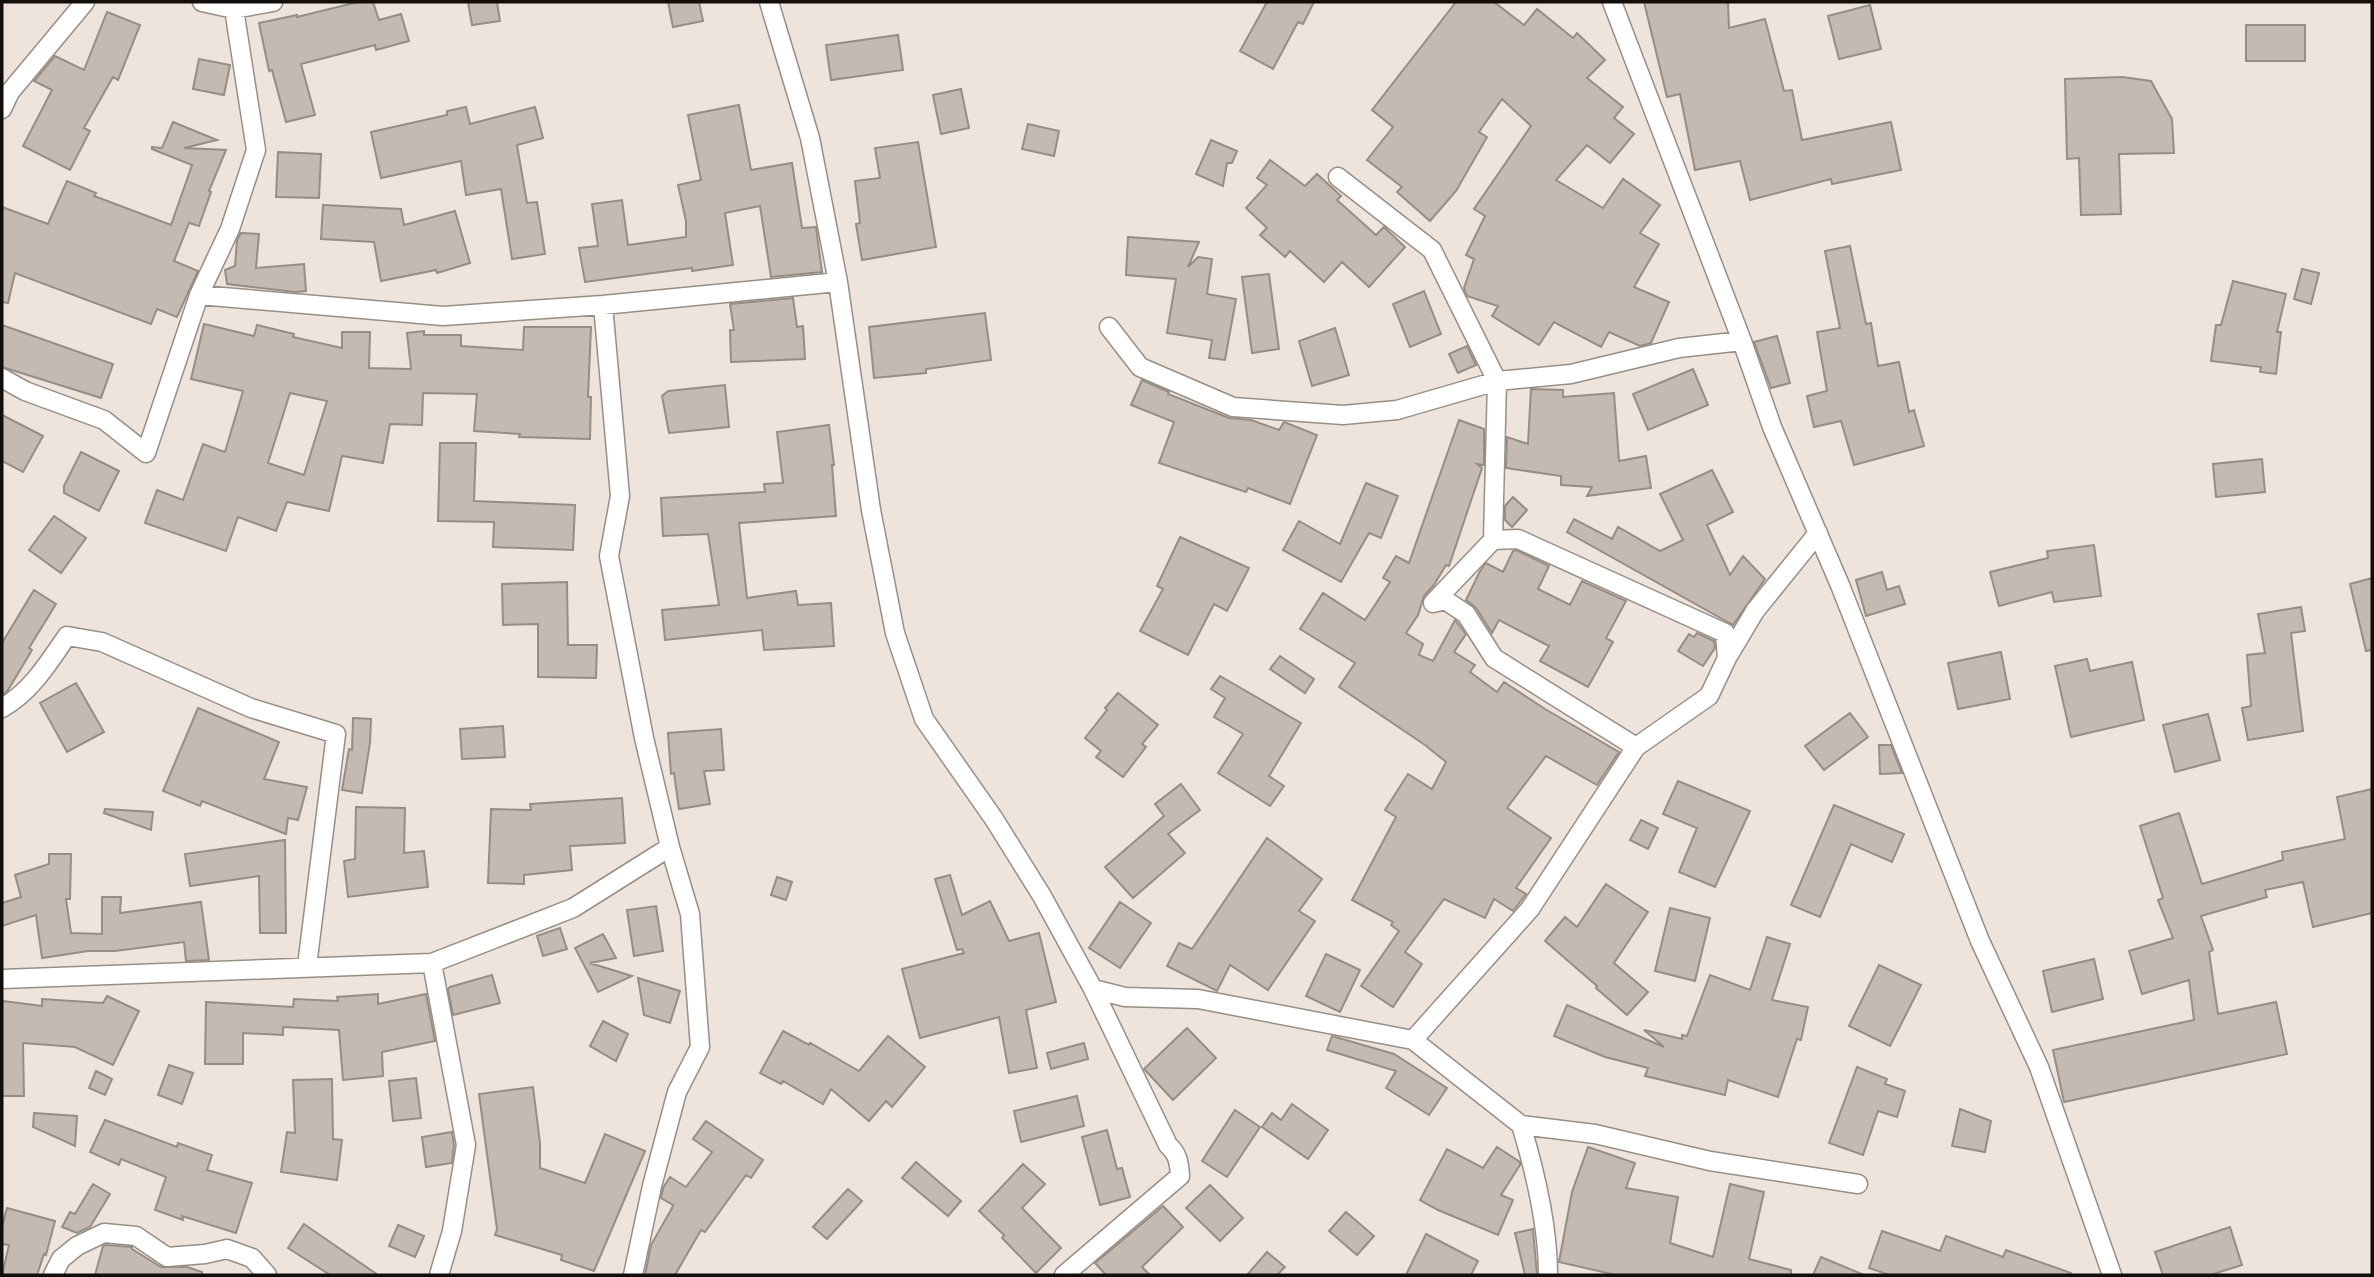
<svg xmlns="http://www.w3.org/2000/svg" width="2374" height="1277" viewBox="0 0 2374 1277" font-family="Jost,sans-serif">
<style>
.building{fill:#c4bab2;stroke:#968d85;stroke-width:2;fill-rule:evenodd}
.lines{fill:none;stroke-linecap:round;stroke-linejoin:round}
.minor-casing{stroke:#988e86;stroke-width:21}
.minor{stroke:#fff;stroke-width:18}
</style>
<rect width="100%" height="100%" fill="#eee4db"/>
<path class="building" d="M358,2H373L379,20L401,14L409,41L376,50L375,45L301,64L315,115L286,122L272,70L269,71L259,23L297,15V17Z
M468,2H497L500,21L472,25Z
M668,2H699L703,21L673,27Z
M1267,2H1314L1303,24L1298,22L1273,69L1240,51Z
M1456,2H1494L1524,25L1537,9L1573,38L1577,33L1605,60L1587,78L1623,107L1614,118L1634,134L1610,163L1587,145L1556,180L1603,208L1623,179L1660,205L1640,233L1659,244L1634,287L1669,302L1651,343L1640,346L1609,332L1601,347L1554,322L1539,345L1492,316L1498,306L1467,296L1464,288L1474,259L1466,255L1485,216L1474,209L1531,126L1502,99L1479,132L1487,137L1456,191L1430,221L1397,192L1402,187L1367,160L1393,127L1372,110Z
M1644,2H1728L1729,28L1765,19L1784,91L1792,90L1802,140L1891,122L1901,170L1832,184L1831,179L1750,200L1740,161L1695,170L1680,94L1667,97Z
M1870,5L1881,49L1839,59L1828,16Z
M107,12L140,25L118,80L113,77L84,128L90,131L70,170L23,146L52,90L34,81L55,56L84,70Z
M2246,25H2305V61H2246Z
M898,35L903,70L831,80L826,45Z
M199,59L230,65L224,95L193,89Z
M2122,77L2151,81L2172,119L2174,153L2119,154L2121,214L2081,215L2079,158L2067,159L2065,79Z
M961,89L969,128L941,134L933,95Z
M739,105L751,170L792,163L802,228L816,227L822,272L771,277L760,206L725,213L733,265L692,271V268L585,282L579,248L598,246L592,204L622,200L628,245L686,237V221L678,185L701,180L688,115Z
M466,107L470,124L535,107L543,138L517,145L527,203L537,202L545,254L512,259L501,189L466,195L461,161L381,178L371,132L447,115V111Z
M173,122L217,140L184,148L226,150L209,191L211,192L199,226L189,223L174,261L198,271L177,317L157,309L151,324L15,273L8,303L2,302V207L48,224L67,181L96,193L94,196L171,225L192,165L152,149V147L162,148Z
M1028,124L1059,131L1054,156L1022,149Z
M1211,140L1237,151L1232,163H1227L1223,186L1196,174Z
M918,142L936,247L862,260L856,224L860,223L855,181L880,178L875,148Z
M278,152L321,154L319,198L276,197Z
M1270,160L1305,186L1317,174L1341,196L1337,200L1376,235L1384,227L1405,247L1369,287L1342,262L1324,282L1290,251L1285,257L1260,235L1267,228L1246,208L1267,185L1257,178Z
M323,205L401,209L404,225L455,211L470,263L437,273L436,270L381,281L374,242L321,239Z
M241,233L259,234L256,268L304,264L306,291L295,292L227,284L225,270L235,266L237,240Z
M1128,237L1199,242L1188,267L1198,257L1212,259L1207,294L1236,299L1225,360L1209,358L1212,340L1167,333L1176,279L1126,275Z
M1850,246L1866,324L1871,323L1878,366L1899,362L1909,412L1914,410L1924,446L1854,465L1841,421L1814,427L1807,396L1827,391L1817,332L1840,328L1825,251Z
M2302,269L2319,273L2311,304L2294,299Z
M1269,274L1279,349L1252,353L1242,277Z
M2233,281L2286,294L2277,332H2281L2276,374L2260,372L2261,367L2211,361L2216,325H2221Z
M1424,291L1441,334L1410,347L1393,304Z
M793,298L797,327L803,326L805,359L731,362L730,330H734L730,304Z
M985,313L991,360L926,369V373L874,378L869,327Z
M204,324L254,336L257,325L294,334L293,337L342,348V332H370L369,368L411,369L407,333L424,331V335H461V346L523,350L524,327H591L588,397H591L590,439L519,437L520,434L474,431L477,394L423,393L422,425L390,424L383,463L342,456L329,511L287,502L276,531L238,517L226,551L145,523L157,490L183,500L203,444L225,452L243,391L191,379ZM290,393L327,401L304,475L268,463Z
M2,325L113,364L101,398L2,367Z
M1335,328L1349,375L1312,386L1299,341Z
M1777,336L1790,383L1771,388L1754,342Z
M1467,346L1476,365L1458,373L1449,354Z
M1693,369L1708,405L1648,430L1633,394Z
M1142,380L1169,392L1168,394L1229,418L1251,420L1279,430L1284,422L1317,435L1290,504L1248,488L1246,492L1159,463L1174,422L1131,405Z
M725,385L729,427L669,433L662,396L668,391Z
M1531,389L1563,390V397L1614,393L1619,461L1646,456L1651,488L1587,496L1592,487L1561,485V476L1506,468L1507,437L1528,444Z
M2,415L43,436L23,472L2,461Z
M1459,420L1484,429V465L1477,464L1482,468L1449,566L1446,565L1434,585L1424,596L1418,615L1406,633L1423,644L1419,655L1433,661L1455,620L1466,634L1454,652L1475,665L1470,672L1497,692L1504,682L1545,709L1619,752L1597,785L1546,756L1507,808L1551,838L1516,888L1526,894L1513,911L1494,899L1485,918L1444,899L1405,952L1422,964L1393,1007L1361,986L1399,931L1391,925L1393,922L1352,900L1396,817L1385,810L1408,774L1432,789L1446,762L1425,745L1339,687L1355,663L1300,629L1323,593L1365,620L1390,582L1383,578L1396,556L1409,563Z
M829,425L834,465H832L836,516L739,523L747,598L796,591L798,605L831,603L834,646L764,650L762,630L665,640L662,610L719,605L708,534L663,536L661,498L765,492L764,484L783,483L777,432Z
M440,443H476L474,501L575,505L573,550L493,547L494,522L438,521Z
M81,452L119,471L99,511L64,493V486Z
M2262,459L2265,492L2216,497L2213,464Z
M1712,470L1733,512L1707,525L1730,575L1743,556L1765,579L1733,625L1567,532L1574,519L1612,539L1618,527L1660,551L1683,540L1660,494Z
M1366,483L1398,496L1381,538L1369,533L1341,582L1283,550L1299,521L1340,544Z
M1513,497L1527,510L1512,527L1505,520V506Z
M54,516L86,538L61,573L29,550Z
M1180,537L1249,568L1227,611L1214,604L1188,655L1140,631L1163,589L1157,586Z
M2094,545L2101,596L2054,602L2052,592L1999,606L1990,572L2048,558L2047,551Z
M1516,550L1549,566L1538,589L1570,605L1582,581L1626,601L1606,638L1613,642L1588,687L1540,661L1549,646L1499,620L1492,633L1476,608L1466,600L1480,571L1486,563L1503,572L1513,551Z
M1882,572L1887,590L1899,586L1905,604L1866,616L1856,580Z
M2372,578V650L2366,651L2350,584Z
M567,582L568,645H597L596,678L538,677V624L503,625L502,584Z
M34,590L56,604L29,648L32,650L8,690L2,695V643Z
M2301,607L2305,631L2291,633L2303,731L2248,740L2242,708L2251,706L2247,655L2265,653L2258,614Z
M1697,633L1714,641L1715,648L1703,666L1678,651L1689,634L1694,637Z
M2001,652L2010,699L1958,709L1948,663Z
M1280,656L1314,679L1305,693L1270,669Z
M2087,659L2090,671L2132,662L2144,720L2071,737L2055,666Z
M1220,676L1301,723L1269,776L1284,786L1270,806L1218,773L1243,734L1214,717L1225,698L1211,689Z
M76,683L104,732L67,752L40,703Z
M1118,693L1158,725L1142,744L1146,747L1123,777L1096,757L1101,751L1085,738L1107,710L1105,708Z
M198,708L279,742L264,779L307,787L298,820L288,818L286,834L202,801L200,806L163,791Z
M1850,713L1868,737L1824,770L1805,746Z
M2208,714L2220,760L2175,772L2163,725Z
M353,718L371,719L370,743L362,793L342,790L349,749L352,750Z
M503,726L505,757L462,759L460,729Z
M721,729L724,770L704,771L710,804L679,809L674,773L671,774L668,733Z
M1879,745H1891L1902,773L1880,774Z
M1678,781L1750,811L1715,887L1679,872L1697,828L1663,814Z
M1181,784L1200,810L1168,834L1185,853L1133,898L1105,867L1164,816L1155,804Z
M2372,789V913L2313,927L2303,882L2265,890L2267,897L2201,916L2213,950L2209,952L2218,1014L2276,1002L2287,1054L2064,1102L2053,1050L2194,1020L2189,980L2142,994L2129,951L2173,938L2158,900L2163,898L2140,826L2179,813L2202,884L2283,860L2282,852L2345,839L2337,797Z
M622,798L625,843L570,846L572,870L524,875V884L488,883L491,809L531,810L530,804Z
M1834,805L1904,834L1892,862L1851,844L1820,917L1791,905Z
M356,807L405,808L404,853L424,851L428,887L348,897L344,861L355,859Z
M105,809L153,812L151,830L104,813Z
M1641,820L1658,828L1648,849L1630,840Z
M1267,838L1322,879L1299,911L1315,921L1268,990L1230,965L1217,991L1167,966L1179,943L1192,949Z
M285,840L286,933H260L259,876L190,886L185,854Z
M49,854H71L70,899H66L71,933L102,934V897H121L120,913L201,902L209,960L186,961L184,942L115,951H88L42,958L36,915L2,926V903L21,897L15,875L49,864Z
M950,875L962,915L990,901L1009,941L1039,933L1056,1002L1026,1010L1037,1068L1009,1073L999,1017L920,1038L902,969L964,953L962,949L957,950L935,879Z
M777,877L792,882L786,900L771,895Z
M1606,884L1648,912L1614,963L1648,992L1627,1015L1596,988L1597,986L1545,941L1565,917L1577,927Z
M1120,902L1151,923L1120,968L1089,948Z
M656,906L663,951L634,956L627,910Z
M1670,908L1710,918L1695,981L1655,971Z
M560,928L567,949L543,956L537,936Z
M603,934L616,958L590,963L632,976L598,992L575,948Z
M1767,937L1790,944L1772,1000L1808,1007L1801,1040L1797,1039L1778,1097L1728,1080L1725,1095L1645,1076L1648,1068L1605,1057L1554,1036L1567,1005L1664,1047L1644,1030L1682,1039V1035L1687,1036L1710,975L1750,990Z
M1326,954L1360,970L1340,1012L1306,996Z
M2094,959L2103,999L2052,1012L2043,971Z
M1879,965L1921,985L1890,1046L1849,1026Z
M492,975L500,1003L453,1015L448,989L450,987Z
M638,978L680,991L670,1023L644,1015Z
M378,994V1004L426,994L435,1041L382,1052L383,1076L343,1080L339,1030L283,1027V1035L243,1033V1064H205L206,1002L293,1007L294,999L338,1001L337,997Z
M107,996L139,1011L113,1065L75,1047L23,1043L24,1096H2V1004L4,1001L42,1006V999L103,1003Z
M603,1021L628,1034L616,1061L590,1046Z
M1187,1028L1216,1058L1173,1100L1144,1069Z
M783,1031L809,1045L810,1043L859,1071L888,1036L925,1067L892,1107L886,1101L869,1121L831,1089L823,1104L783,1081L781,1084L760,1073Z
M1332,1036L1394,1054L1447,1088L1429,1115L1386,1088L1396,1071L1327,1050Z
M1084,1043L1088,1059L1051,1069L1047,1053Z
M169,1065L193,1073L182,1104L158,1095Z
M1857,1067L1887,1079L1885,1084L1905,1091L1897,1117L1878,1111L1863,1155L1829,1143Z
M96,1071L112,1079L105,1095L89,1088Z
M416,1078L421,1118L393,1121L389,1081Z
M332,1079L333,1139L342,1140L337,1180L281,1172L287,1132L295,1133L293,1080Z
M533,1087L540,1143V1168L585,1183L605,1134L645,1151L594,1271L561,1260L562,1255L495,1235L497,1229L479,1094Z
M1077,1096L1084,1126L1021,1142L1014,1111Z
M1292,1104L1328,1130L1308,1159L1262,1127L1272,1113L1281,1120Z
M1960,1109L1991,1121L1985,1152L1952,1146Z
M1235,1110L1260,1127L1227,1177L1202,1161Z
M34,1113L77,1116L75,1146L33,1127Z
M105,1120L177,1147L178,1143L212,1155L207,1170L252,1183L236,1233L182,1216L183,1220L155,1210L166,1177L121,1159L119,1165L90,1152Z
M706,1121L763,1160L751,1178L746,1175L705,1232L701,1230L675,1275H645L651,1245L672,1208L673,1205L661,1198L663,1188L670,1177L686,1187L712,1152L693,1139Z
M1107,1130L1117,1169L1122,1168L1130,1197L1100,1205L1082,1137Z
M452,1132L454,1145L452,1163L426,1167L422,1137Z
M1497,1147L1520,1162V1165L1501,1195L1513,1200L1498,1235L1438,1210L1420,1200L1447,1149L1483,1168Z
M1588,1147L1635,1163L1626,1188L1678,1197L1670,1243L1713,1257L1730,1184L1764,1192L1749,1259L1791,1270V1275H1616L1559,1262L1572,1192Z
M916,1162L961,1201L948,1216L902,1178Z
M1023,1164L1045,1184L1022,1208L1061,1248L1036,1273L1002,1238L1004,1235L979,1211Z
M93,1184L110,1194L90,1227L77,1233L62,1227L70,1212L75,1214Z
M1210,1185L1243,1218L1220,1241L1186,1208Z
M848,1189L862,1201L827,1239L813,1227Z
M1163,1206L1183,1227L1142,1267L1150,1275H1106L1095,1263Z
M7,1208L55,1221L46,1255L44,1254L37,1275H2L9,1245L2,1244V1227Z
M1346,1212L1374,1236L1357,1255L1329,1231Z
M304,1224L330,1242L378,1275H330L288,1248Z
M398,1225L424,1236L415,1257L389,1246Z
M2230,1227L2242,1265L2210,1275H2163L2155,1252Z
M1533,1229L1537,1275H1525L1515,1233Z
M1882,1231L1940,1251L1946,1236L2003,1257L2006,1250L2071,1273L2070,1275H1890L1869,1268Z
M1426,1234L1478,1261L1471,1275H1406Z
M106,1245L132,1247V1249L161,1267H187L202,1272V1275H95L103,1246Z
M1267,1252L1285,1267L1277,1275H1247Z
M1821,1257L1864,1275H1813Z"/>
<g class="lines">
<defs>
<path id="minor" d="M202,2L234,9L273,2
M769,2L810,138L838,282L871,510L895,633L924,719L994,819L1042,896L1093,989L1168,1145C1178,1154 1179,1162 1180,1176L1064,1275
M1612,2L1742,341L1772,427L1840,585L1980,941L2039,1067L2112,1275
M2,109L10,92L85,2
M1338,177L1432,250L1497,381L1493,540L1433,603L1445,600L1466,614L1494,658L1636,747
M199,295L443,316L603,305L838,282
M603,305L620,496L609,556L644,738L670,847L690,914L700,1047L677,1092L652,1186L633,1275
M1109,327L1140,367L1233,407L1343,415L1397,410L1497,381L1571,374L1679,348L1742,341
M2,378L25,391L104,420L146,453L199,295L230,229L256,150L234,9
M1493,540L1518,539L1725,633L1727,658
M2,708C31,692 49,662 67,636L102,642L251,708L336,734L307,966
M432,963L466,1145L452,1231L439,1275
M2,979L432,963L573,908L670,847
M1093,989L1125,997L1198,999L1413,1040L1521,1125L1595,1134L1710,1161L1858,1184
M1413,1040L1530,909L1636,747L1709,696L1727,658L1755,611L1818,533
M1521,1125C1535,1171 1548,1228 1548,1275
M53,1275L61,1259L77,1246L104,1233L136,1236L167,1257L205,1254L227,1249L252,1258L267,1275"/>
</defs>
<use href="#minor" class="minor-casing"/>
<use href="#minor" class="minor"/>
</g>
<rect width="2374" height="1277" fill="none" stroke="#120e0c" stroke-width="7"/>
</svg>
